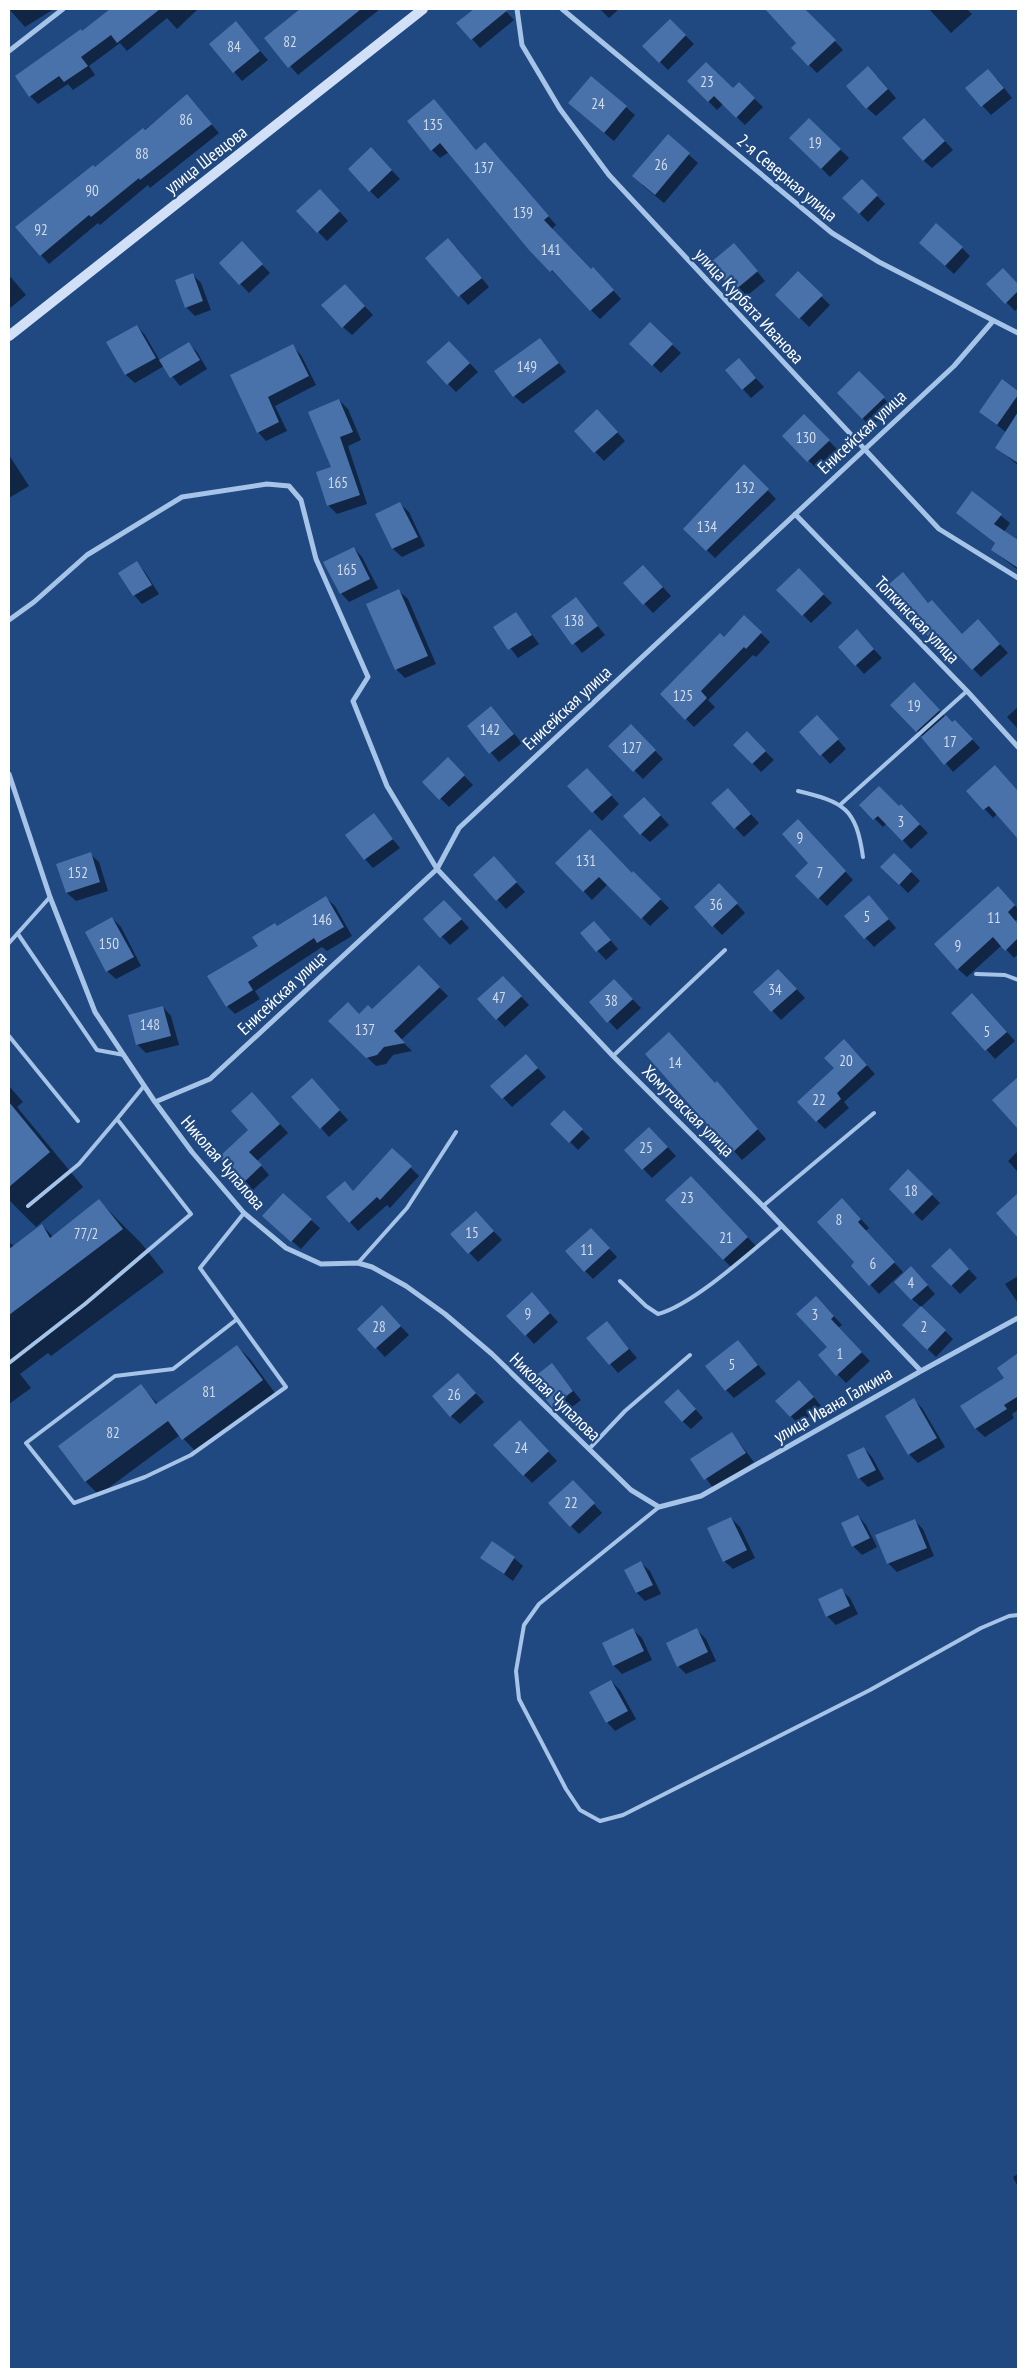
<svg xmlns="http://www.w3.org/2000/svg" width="1027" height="2378" viewBox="0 0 1027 2378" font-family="'PT Sans Narrow',sans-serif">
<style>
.shadow{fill:#0007}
.building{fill:#4972ab}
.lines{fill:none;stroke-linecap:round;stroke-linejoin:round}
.service{stroke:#a6c3e8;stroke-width:4}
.minor{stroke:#a6c3e8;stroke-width:5}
.secondary{stroke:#d1e0f7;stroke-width:10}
.labels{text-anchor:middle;stroke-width:4.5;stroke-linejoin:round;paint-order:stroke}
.number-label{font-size:15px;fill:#d2dcea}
.street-label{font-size:18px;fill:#fff;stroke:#204881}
</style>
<rect width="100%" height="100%" fill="#204881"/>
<path class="shadow" d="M9,9H54L25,27Z
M112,9L197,10L177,29L167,18L127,51L120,43L89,66L95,75L73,90L68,84L38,104L30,96L82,33Z
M302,9H380L298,75L266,38Z
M476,9H504L514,20L480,48L458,23Z
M600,9H619L609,18Z
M767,9H805L843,50L817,73L809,65L798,43Z
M929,9H967L972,14L951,33Z
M670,20L694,44L668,70L644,46Z
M244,32L268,60L242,81L210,44Z
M877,76L896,98L876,116L867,108Z
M591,77L635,115L614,141L578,111Z
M997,79L1012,98L991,115L967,89Z
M688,81L733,90L739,84L763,107L745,125L723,104L717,110Z
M187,96L219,133L150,188L148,185L100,225L98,223L49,264L41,255L95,169Z
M434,100L477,151L494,153L556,225L552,229L591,271L601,277L621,299L600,319L530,249L449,152L440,158L432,150Z
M809,119L849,158L830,177L791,138Z
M933,128L953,150L932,168L923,160Z
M668,136L698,163L664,203L642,185Z
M380,158L400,179L378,199L370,191Z
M862,181L885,204L868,222L844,198Z
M328,199L348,221L327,241L298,211Z
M734,244L765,281L743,299L734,290Z
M457,248L489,287L468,305L427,258Z
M962,248L970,256L954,274L929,251Z
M250,252L270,273L249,293L220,263Z
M1003,270L1018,285V308L1015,311L988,284Z
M798,273L830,305L809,327L777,295Z
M9,275L26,295L9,309Z
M193,275L201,283L211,310L195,316L186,307Z
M353,294L373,315L352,335L343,327Z
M650,324L681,353L661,373L631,344Z
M137,326L145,335L160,361L189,344L197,352L207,369L180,386L164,366L135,383L126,375L108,342Z
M540,339L566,372L523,404L514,396Z
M292,346L301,355L316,385L275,406L287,431L266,441L258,432L232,376Z
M458,351L478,372L456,392L448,384Z
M739,360L764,387L751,398L726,370Z
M859,373L892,407L871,427L839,394Z
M1002,381L1018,392V415L1009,428L1018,434V465L997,448L1007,433L980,412Z
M339,400L348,409L361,440L348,446L367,504L337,514L328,505Z
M804,416L837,449L817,469L784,436Z
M605,419L625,441L604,461L575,431Z
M9,455L29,486L9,498Z
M744,466L776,499L715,558L685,529Z
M972,493L1010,523L1004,532L1018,541V570L992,550L996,544L957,513Z
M400,504L409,512L425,546L402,557L393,549L377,515Z
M354,548L362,557L378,588L349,602L341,593Z
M137,563L145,572L159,594L142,604L134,595Z
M799,570L832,603L811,623L778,590Z
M903,574L929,604L962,635L986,629L1008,653L981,677L950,645L944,651L917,621L912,625L882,591Z
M652,575L671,596L653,613L625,583Z
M399,591L408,599L436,664L405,678L396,669Z
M576,599L605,635L582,653L553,616Z
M516,613L539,644L518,658L495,628Z
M744,617L770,642L756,657L753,655L708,700L715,707L694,727L661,694L724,639Z
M865,640L882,658L864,674L856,665Z
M914,684L952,724L964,730L980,748L953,772L930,744L892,705Z
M1018,707V729L1007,717Z
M500,717L522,743L499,762L468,726Z
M631,726L663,759L643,779L610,746Z
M826,726L846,749L830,764L801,732Z
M747,733L774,760L761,772L735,745Z
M448,759L473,785L449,807L424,782Z
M1003,775L1018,792V837L997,814L993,818L968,791Z
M595,778L619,804L602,821L569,786Z
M736,798L759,823L744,837L712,803Z
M861,805L899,807L909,814L928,833L911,849L887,823L883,827Z
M653,807L669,825L650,842L641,834Z
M373,815L400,848L373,868L365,859Z
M807,829L853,880L827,906L797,876L809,863Z
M90,854L99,862L108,891L76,901L67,893L58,864Z
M894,855L920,881L908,893L882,867Z
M557,863L632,874L633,873L669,908L650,926L608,884L592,900Z
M502,867L525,892L506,909L475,875Z
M728,894L745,913L722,935L695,907Z
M1007,896L1018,909V918L1015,921L1018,925V954L1014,958L1002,945L967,977L958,969Z
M326,898L335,906L352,936L327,951L322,947L255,991L260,999L235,1014L227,1006L260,946L277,927Z
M877,905L896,928L874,947L846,916Z
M453,910L469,928L450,945L425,919Z
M112,918L121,927L141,966L116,979L107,971Z
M603,931L618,949L606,960L581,933Z
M419,967L448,996L401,1040L412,1051L393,1055L386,1064L376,1066L330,1021L372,1011Z
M787,979L805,998L781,1020L755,992Z
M511,986L529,1005L505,1027L497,1019Z
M623,989L641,1008L617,1030L591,1002Z
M981,1003L1015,1041L995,1059L953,1013Z
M163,1007L171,1016L179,1045L146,1053L137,1044Z
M852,1049L875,1074L844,1102L849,1108L825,1129L817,1121L835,1068Z
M647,1054L716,1084L725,1091L766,1139L742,1160Z
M534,1064L546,1077L512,1107L492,1086Z
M9,1086L23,1102L17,1107L83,1187L36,1227L9,1200Z
M320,1089L348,1120L329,1137L321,1128Z
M260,1102L288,1133L257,1161L269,1175L252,1191L243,1182L250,1130Z
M564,1112L590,1138L578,1150L552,1124Z
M658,1137L676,1156L652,1178L625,1150Z
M393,1150L419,1176L390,1208L387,1205L358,1231L350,1222L354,1192Z
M1018,1151V1172L1008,1161Z
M908,1171L940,1203L922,1221L890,1189Z
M690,1178L756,1246L732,1268L723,1259Z
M99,1201L141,1243L164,1272L51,1356L48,1353L20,1374L31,1388L9,1404V1242L14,1246L42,1225L53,1237Z
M851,1208L869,1228L865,1231L903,1272L879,1294L853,1266L856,1262Z
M311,1220L320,1228L301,1249L272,1224Z
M484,1221L502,1240L478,1262L452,1234Z
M599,1238L617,1257L593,1279L585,1271Z
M950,1250L977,1278L960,1294L933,1266Z
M1018,1276V1303L1005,1284Z
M920,1277L935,1294L921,1307L953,1339L936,1357L903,1325L921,1307L912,1299Z
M540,1302L558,1322L534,1344L526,1335Z
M825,1306L842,1325L838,1328L870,1361L846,1383L820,1356L828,1347Z
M391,1316L409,1335L385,1357L359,1329Z
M607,1323L637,1358L618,1373L588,1338Z
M738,1341L766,1374L734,1398L726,1390Z
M237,1346L250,1359L275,1393L196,1452L180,1435L99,1495L86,1482L60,1446L141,1386L158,1404Z
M1018,1355V1410L1012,1414L1014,1418L985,1437L976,1429L962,1406L1006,1379L999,1368Z
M552,1365L581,1400L562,1415L532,1380Z
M466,1383L484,1402L460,1424L451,1416Z
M808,1390L821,1406L799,1425L777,1401Z
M687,1399L703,1418L691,1429L682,1421Z
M914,1400L922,1408L945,1447L918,1463L909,1454Z
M528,1430L557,1461L532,1483L495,1445Z
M732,1433L754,1462L713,1488L692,1459Z
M864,1448L872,1457L884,1479L868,1487L859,1478Z
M581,1490L602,1513L579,1534L571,1526Z
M858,1516L866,1525L877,1547L862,1555L853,1546Z
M731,1518L740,1527L755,1558L733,1569L724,1561Z
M914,1520L923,1529L934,1556L897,1572L888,1563Z
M482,1558H514L523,1566L513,1581Z
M641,1563L650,1571L661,1594L645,1601L637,1593L626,1570Z
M841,1590L850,1598L858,1614L836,1625L827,1616Z
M633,1630L642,1638L652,1660L622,1674L614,1666Z
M697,1630L706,1639L716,1661L686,1674L678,1666Z
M611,1681L620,1690L636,1719L615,1731L607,1722Z
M1018,2174V2187L1013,2177Z"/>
<path class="building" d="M110,9H160L117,43L111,35L81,57L88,66L64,82L59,76L29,97L15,76L81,29L82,31Z
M300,9H361L288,68L264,38Z
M474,9H509L471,40L456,23Z
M765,9H805L836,40L808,66L791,48L796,43Z
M670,19L686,35L659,63L642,46Z
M236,21L260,51L233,73L209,44Z
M706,62L733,88L739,82L755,98L736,118L714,96L708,102L687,81Z
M868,66L888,89L866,109L846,86Z
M988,69L1004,88L981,107L965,88Z
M591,76L627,106L604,133L568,103Z
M187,94L212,124L140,180L139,178L91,217L89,215L40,256L15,227L93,165L95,167L143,128L145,130Z
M434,99L476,150L485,142L549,216L544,220L591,269L593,267L614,290L590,311L552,270L550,272L529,250L440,143L431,151L407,121Z
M809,118L841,149L821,169L789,138Z
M924,118L945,141L923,161L902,138Z
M668,134L690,153L655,195L632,176Z
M371,147L392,170L369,192L348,169Z
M862,179L878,195L859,214L842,198Z
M320,189L340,211L317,233L296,211Z
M936,223L963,247L945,266L919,243Z
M448,238L482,278L458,297L425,258Z
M242,241L263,264L239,285L219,263Z
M734,243L758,271L734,291L710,263Z
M1003,268L1018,284V291L1005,304L986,284Z
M798,271L823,295L799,319L775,295Z
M193,273L203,301L185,308L175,280Z
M345,284L365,306L342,328L321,305Z
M650,322L673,344L652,366L629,344Z
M137,325L156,358L125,375L106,342Z
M540,338L559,363L513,397L494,371Z
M449,341L470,363L447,385L426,362Z
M189,342L200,360L170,378L159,360Z
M293,344L309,376L268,397L279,422L257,433L230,375Z
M739,358L756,378L742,390L725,370Z
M859,371L885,397L862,419L837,393Z
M1002,379L1018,391V395L997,425L979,412Z
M339,399L353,432L340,437L360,495L327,506L316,472L331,467L308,412Z
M597,409L618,432L594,453L574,431Z
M1018,412V463L995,448Z
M804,414L830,440L807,462L782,436Z
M744,464L769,489L706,551L683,529Z
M972,491L1002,514L994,524L1018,540V568L991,550L995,543L956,513Z
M400,502L418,537L392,549L375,514Z
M354,547L370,579L340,594L323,562Z
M137,561L152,585L133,596L118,573Z
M643,565L663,587L643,605L623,583Z
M799,568L824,594L802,616L776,590Z
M903,572L928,603L932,600L962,634L978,619L1000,644L972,670L941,637L934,643L908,613L902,617L881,591Z
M399,589L428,656L395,670L366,604Z
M576,597L598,626L572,645L551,616Z
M516,612L532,635L508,650L493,627Z
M744,615L762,632L746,649L744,647L701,691L707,698L685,720L660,694L720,633L724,637Z
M857,629L874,649L855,666L838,647Z
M914,682L940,710L916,732L890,705Z
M491,706L514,734L489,754L467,726Z
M817,715L839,739L820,756L799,732Z
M946,715L952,722L955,720L973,739L944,765L921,737Z
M631,724L656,750L633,772L608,746Z
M747,731L766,751L752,764L733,745Z
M448,757L465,775L439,800L422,782Z
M995,765L1018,791V839L989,806L983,810L966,791Z
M587,768L612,795L592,813L567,786Z
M879,786L899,806L901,804L920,824L902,841L878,816L873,820L859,805Z
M728,788L751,814L734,829L711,803Z
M644,797L661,815L640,835L623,816Z
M374,813L393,839L364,860L345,835Z
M798,819L846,871L818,899L795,876L808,863L782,834Z
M590,829L632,873L633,871L661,899L641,919L599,877L583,892L555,863Z
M91,852L100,882L66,893L56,864Z
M894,853L912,871L899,885L880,867Z
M494,856L517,882L496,901L473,875Z
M719,883L738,903L712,927L694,907Z
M998,886L1015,905L1008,912L1018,924V938L1005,951L993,937L957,970L934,944Z
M869,895L889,919L864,939L844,916Z
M326,896L344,927L317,943L314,938L248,982L253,990L226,1007L207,976L258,946L252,937L275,923L277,926Z
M444,900L462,919L440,938L423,919Z
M112,917L134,957L106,972L85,932Z
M594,921L611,940L596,952L580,933Z
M419,965L440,987L394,1031L405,1043L384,1047L377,1055L366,1058L328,1021L348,1002L359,1014L368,1005L372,1009Z
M778,969L797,989L771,1012L753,992Z
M503,976L522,996L496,1020L477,999Z
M614,979L633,999L607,1023L589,1002Z
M972,993L1007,1032L985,1051L951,1013Z
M163,1006L171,1036L136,1045L128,1015Z
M669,1032L715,1083L717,1081L758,1129L732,1153L645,1054Z
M844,1039L867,1065L837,1093L841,1099L816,1122L797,1102L834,1068L824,1058Z
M526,1054L538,1068L502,1099L490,1086Z
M1018,1077V1129L992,1100Z
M312,1078L340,1110L320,1129L291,1097Z
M252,1092L280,1124L249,1152L262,1165L243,1183L219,1157L248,1130L231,1111Z
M9,1102L50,1152L9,1187Z
M564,1110L583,1129L569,1143L550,1124Z
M649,1127L668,1147L642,1170L624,1150Z
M392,1148L412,1166L380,1200L377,1197L349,1223L326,1197L345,1181L353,1191Z
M908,1169L933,1194L913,1214L889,1189Z
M691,1176L748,1237L723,1260L665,1200Z
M283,1193L312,1219L291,1242L262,1216Z
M1018,1193V1238L996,1213Z
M842,1198L861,1219L858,1222L895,1262L869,1286L851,1266L854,1262L817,1222Z
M99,1199L123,1229L9,1315V1249L42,1224L50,1238Z
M476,1211L494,1231L468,1254L450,1234Z
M591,1228L610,1248L584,1272L565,1251Z
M950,1248L969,1269L951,1286L931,1266Z
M911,1266L928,1285L911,1300L894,1282Z
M532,1292L550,1313L525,1336L506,1316Z
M816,1296L834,1316L831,1319L862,1352L836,1376L818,1355L827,1347L796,1314Z
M382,1305L401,1326L375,1349L357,1329Z
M921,1306L946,1330L927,1350L902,1325Z
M607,1321L629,1349L609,1365L586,1338Z
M738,1340L758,1365L725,1391L705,1366Z
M237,1345L263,1380L182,1440L168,1421L85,1482L58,1446L141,1384L156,1404Z
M1018,1353V1400L1017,1397L1004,1405L1007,1409L975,1429L960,1406L1004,1378L997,1368Z
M552,1363L573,1391L552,1407L530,1380Z
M458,1373L476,1393L450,1417L432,1396Z
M799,1380L814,1397L790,1417L775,1401Z
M678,1389L696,1409L682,1422L664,1402Z
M914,1398L937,1438L908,1455L885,1416Z
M520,1420L549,1451L523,1476L493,1445Z
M732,1432L746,1453L704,1480L690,1459Z
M864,1447L876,1470L858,1479L847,1455Z
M573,1480L595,1503L570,1527L548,1503Z
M858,1515L870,1538L852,1547L841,1523Z
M731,1517L747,1550L723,1562L707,1528Z
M915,1519L927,1548L887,1564L875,1535Z
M492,1541L515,1557L504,1574L480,1558Z
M641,1561L653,1585L636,1593L624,1570Z
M842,1588L850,1606L826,1617L818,1599Z
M633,1628L644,1651L613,1666L602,1643Z
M697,1628L708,1652L677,1667L666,1643Z
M611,1680L628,1711L606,1723L589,1692Z"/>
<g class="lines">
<path class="service" d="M798,791C844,802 856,808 863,857
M841,804L967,691
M18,934L97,1050L124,1055
M9,943L50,897
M976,974L1005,975L1018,980
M9,1036L78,1121
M613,1056L725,950
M117,1119L144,1086
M763,1206L874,1113
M358,1263L407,1208L456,1132
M620,1281L646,1306L658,1314C693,1305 753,1250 782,1226
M236,1320L173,1369L115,1376L26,1443L74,1503L145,1477L191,1455L286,1387L200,1268L244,1213
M9,1363L85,1304L191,1214L117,1119L79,1164L28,1206
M589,1449L625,1411L690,1355
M659,1507L539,1604L524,1625L516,1671L519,1699L566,1789L580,1810L600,1821L623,1815L870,1690L981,1628L1009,1616L1018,1615"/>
<path class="minor" d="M517,9L522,45L560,109L609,175L939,529L1018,578
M562,9L832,233L879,262L1018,333
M9,51L63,9
M795,514L967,691L1018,747
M9,620L34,602L87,555L182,497L267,484L289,486L301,500L316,559L368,677L353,701L387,786L437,869L613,1056L763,1206L921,1371
M9,774L50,897L95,1012L155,1102L192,1152L244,1213L286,1248L321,1264L358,1263L372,1267L406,1286L445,1314L492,1354L631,1490L659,1507L701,1496L921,1371L1018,1318
M155,1102L210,1079L437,869L459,828L954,366L993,321"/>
<path class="secondary" d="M9,336L423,9"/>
</g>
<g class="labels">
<g class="number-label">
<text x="290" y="47">82</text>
<text x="234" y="52">84</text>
<text x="707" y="87">23</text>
<text x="598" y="109">24</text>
<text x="186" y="125">86</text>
<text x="433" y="130">135</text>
<text x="815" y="148">19</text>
<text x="142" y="159">88</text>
<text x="661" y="170">26</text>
<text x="484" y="173">137</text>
<text x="92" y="196">90</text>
<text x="523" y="218">139</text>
<text x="41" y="235">92</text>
<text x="551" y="255">141</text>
<text x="527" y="372">149</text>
<text x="806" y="443">130</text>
<text x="338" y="488">165</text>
<text x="745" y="493">132</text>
<text x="707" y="532">134</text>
<text x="347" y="575">165</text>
<text x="574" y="626">138</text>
<text x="683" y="701">125</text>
<text x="914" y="711">19</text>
<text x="490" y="735">142</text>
<text x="950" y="747">17</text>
<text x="632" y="753">127</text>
<text x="901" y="827">3</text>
<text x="800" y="843">9</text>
<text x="586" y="866">131</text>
<text x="78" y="878">152</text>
<text x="820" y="878">7</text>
<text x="716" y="910">36</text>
<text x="867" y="922">5</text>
<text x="994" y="923">11</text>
<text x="322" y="925">146</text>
<text x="109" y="949">150</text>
<text x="958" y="951">9</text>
<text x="775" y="995">34</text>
<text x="499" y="1003">47</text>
<text x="611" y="1006">38</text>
<text x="150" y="1030">148</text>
<text x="365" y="1035">137</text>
<text x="987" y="1037">5</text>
<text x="846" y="1066">20</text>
<text x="675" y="1068">14</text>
<text x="819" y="1105">22</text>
<text x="646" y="1153">25</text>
<text x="911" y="1196">18</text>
<text x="687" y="1203">23</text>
<text x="839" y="1225">8</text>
<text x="472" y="1238">15</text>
<text x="86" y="1239">77/2</text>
<text x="726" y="1243">21</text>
<text x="587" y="1255">11</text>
<text x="873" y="1269">6</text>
<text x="911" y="1288">4</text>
<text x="528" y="1319">9</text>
<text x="815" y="1320">3</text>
<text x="379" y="1332">28</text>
<text x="924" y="1332">2</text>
<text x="840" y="1359">1</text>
<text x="732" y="1370">5</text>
<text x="209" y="1397">81</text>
<text x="454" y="1400">26</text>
<text x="113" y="1438">82</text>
<text x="521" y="1453">24</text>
<text x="571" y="1508">22</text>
</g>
<g class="street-label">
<text transform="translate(206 160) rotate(-38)" y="6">улица Шевцова</text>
<text transform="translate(787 178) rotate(40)" y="6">2-я Северная улица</text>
<text transform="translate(749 306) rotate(47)" y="6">улица Курбата Иванова</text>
<text transform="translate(862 432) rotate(-43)" y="6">Енисейская улица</text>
<text transform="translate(917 620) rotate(46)" y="6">Топкинская улица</text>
<text transform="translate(567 708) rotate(-43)" y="6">Енисейская улица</text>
<text transform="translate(282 993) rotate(-43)" y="6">Енисейская улица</text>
<text transform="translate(688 1111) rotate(45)" y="6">Хомутовская улица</text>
<text transform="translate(223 1163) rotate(49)" y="6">Николая Чупалова</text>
<text transform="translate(555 1397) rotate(44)" y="6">Николая Чупалова</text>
<text transform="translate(833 1405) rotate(-30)" y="6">улица Ивана Галкина</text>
</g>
</g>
<rect width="1027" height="2378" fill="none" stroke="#ffffff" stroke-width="20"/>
</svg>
